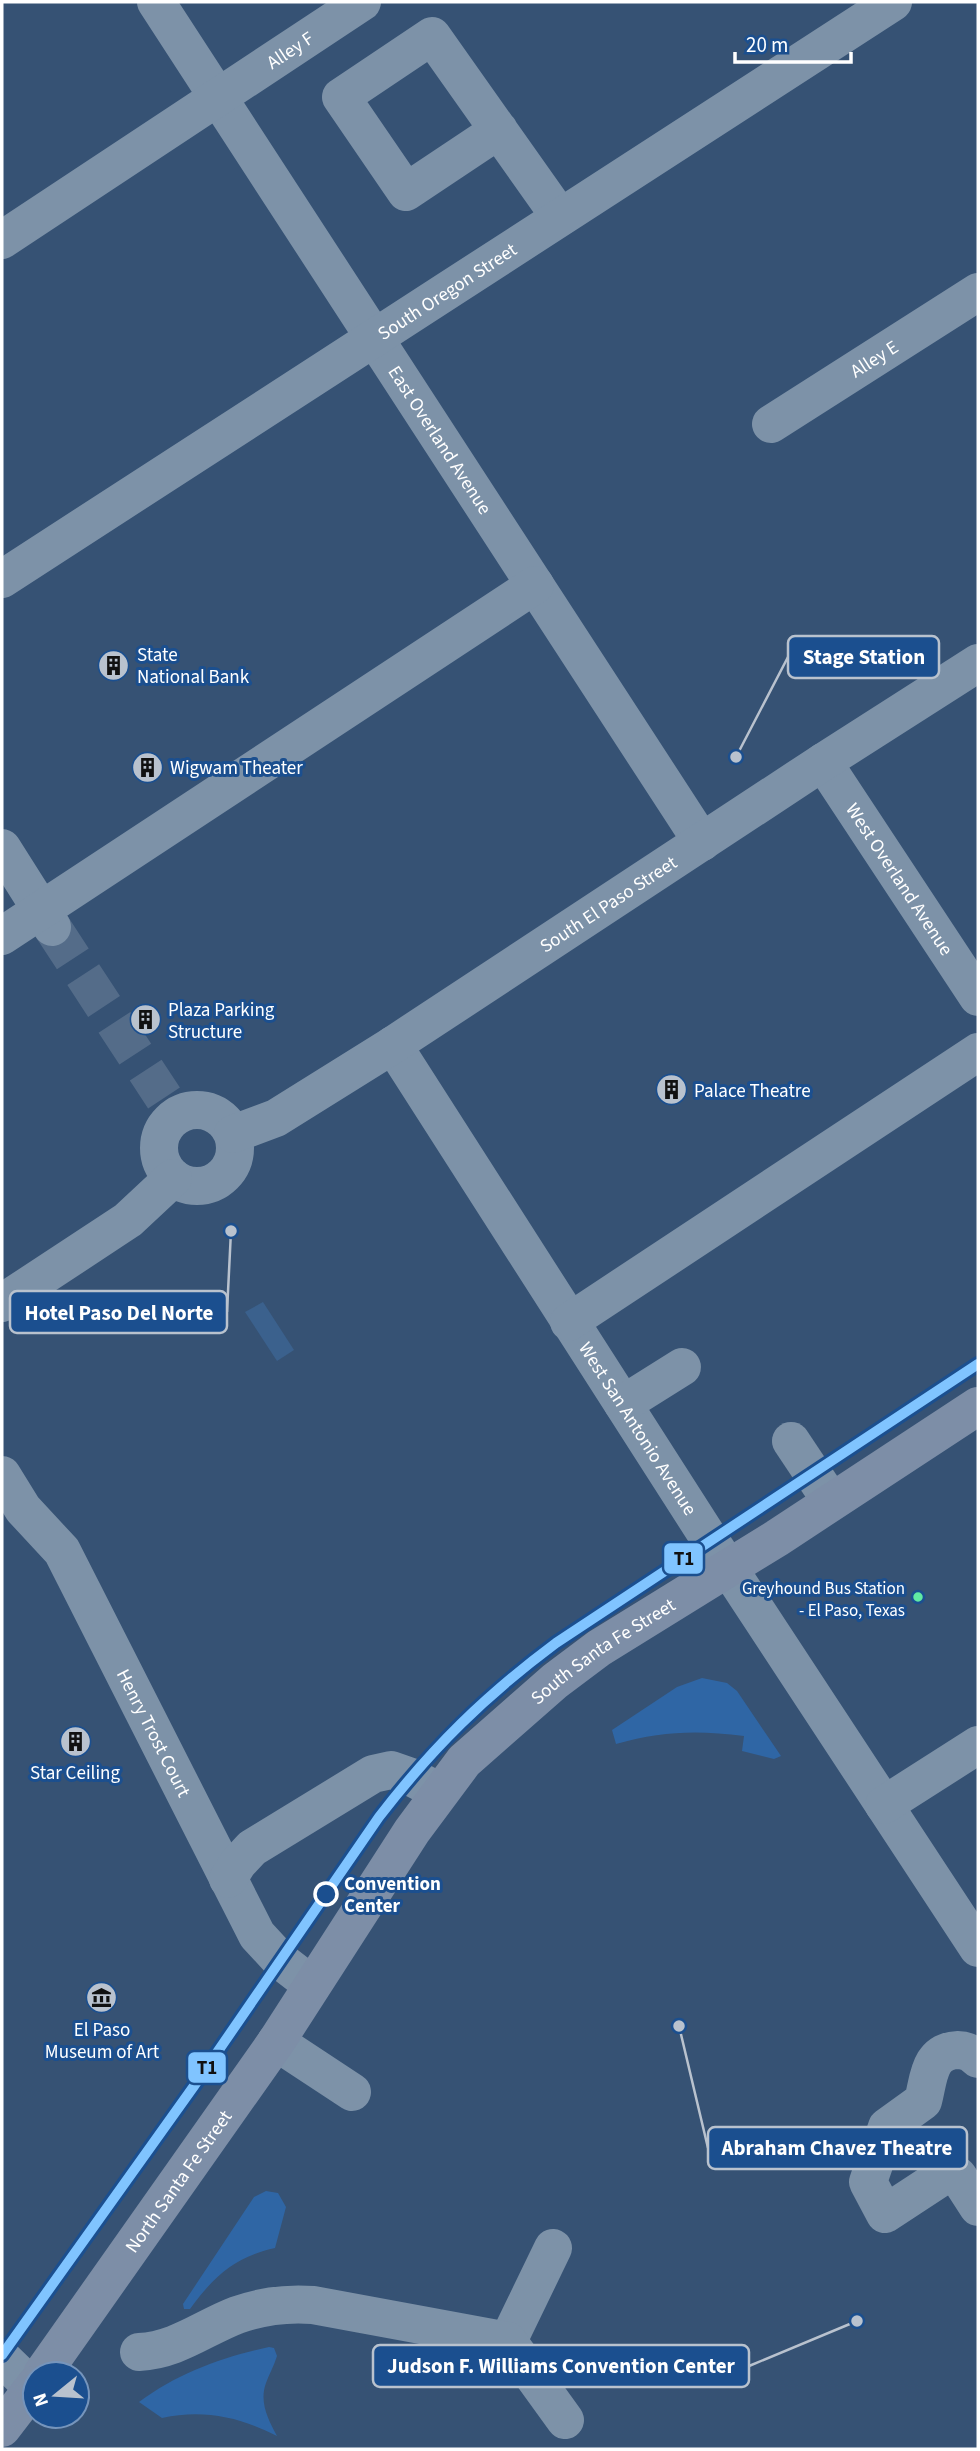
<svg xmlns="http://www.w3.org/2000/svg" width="980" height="2451" viewBox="0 0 980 2451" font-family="'Source Sans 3',sans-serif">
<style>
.green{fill:#2f66a5}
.water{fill:#3b618d}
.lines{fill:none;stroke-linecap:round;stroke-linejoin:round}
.minor-tunnel{stroke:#546c89;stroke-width:38;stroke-dasharray:38 19;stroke-linecap:butt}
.minor{stroke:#7d92a8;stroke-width:38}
.major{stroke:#7d8ea7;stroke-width:38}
.tram-1-casing{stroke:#1b4f8f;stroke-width:16}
.tram-1{stroke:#80c4ff;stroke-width:10}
.bus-dot{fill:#60e9a3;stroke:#1b4f8f;stroke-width:2.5}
.stop-dot{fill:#1b4f8f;stroke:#fff;stroke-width:3.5}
.labels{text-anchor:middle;stroke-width:6;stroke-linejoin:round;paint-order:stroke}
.bus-label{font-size:17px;fill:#fff;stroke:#1b4f8f;text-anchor:end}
.street-label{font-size:19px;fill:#fff;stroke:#1b4f8f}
.poi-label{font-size:19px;fill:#fff;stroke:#1b4f8f;text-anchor:start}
.stop-label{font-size:19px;font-weight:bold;fill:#fff;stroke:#1b4f8f;text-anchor:start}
.leader{fill:none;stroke:#b9c2ce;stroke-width:2.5}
.callout-dot{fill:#b9c2ce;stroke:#1b4f8f;stroke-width:2.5}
.callout{fill:#1b4f8f;stroke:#b9c2ce;stroke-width:2.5}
.callout-label{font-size:21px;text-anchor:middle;font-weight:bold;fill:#fff}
.line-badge{stroke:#1b4f8f;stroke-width:2.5}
.pale-badge-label{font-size:19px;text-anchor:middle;font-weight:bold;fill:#111}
</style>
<rect width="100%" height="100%" fill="#365274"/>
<path class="green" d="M702,1678L727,1683L737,1691L781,1756L774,1759L742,1751L744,1736C697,1730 662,1731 616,1744L612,1730L677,1687Z
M266,2191L278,2193L286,2207L275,2248C235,2257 214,2276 190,2309H184L183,2304L254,2197Z
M269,2347L274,2348L277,2356C274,2366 269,2374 266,2383C259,2402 268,2419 277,2436C240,2417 203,2409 162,2418L139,2402C178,2373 222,2357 269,2347Z"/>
<path class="water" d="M263,1302L294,1350L277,1361L245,1312Z"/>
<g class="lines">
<path class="minor-tunnel" d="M52,927L164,1098"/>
<g class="minor">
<path id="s1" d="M156,2L702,842"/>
<path d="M499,130L406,192L341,97L432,36L560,217"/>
<path id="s2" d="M2,240L362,2"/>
<path id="s3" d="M771,424L978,292"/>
<path id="s4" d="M2,579C300,388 595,193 893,2"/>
<path id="s5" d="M823,762L978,997"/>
<path d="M2,848L52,927"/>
<path d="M2,936L535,585"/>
<path id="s6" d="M393,1045L710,1540L978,1948"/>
<circle cx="197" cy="1148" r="38"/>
<path id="s7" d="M233,1134L276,1118L393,1045L823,762L978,663"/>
<path d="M2,1303L128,1220L173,1178"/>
<path d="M569,1322L978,1052"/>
<path d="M623,1404L682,1367"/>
<path d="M791,1441L831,1501"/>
<path id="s8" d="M2,1475L23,1509L62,1551L257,1935L281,1961L312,1985"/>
<path d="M884,1805L978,1745"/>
<path d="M228,1879L238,1863L252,1848L373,1774L391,1770L411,1777L440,1792"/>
<path d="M276,2042L352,2092"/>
<path d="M978,2059C972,2053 966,2050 958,2050C928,2051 929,2079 923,2101L887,2127L868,2182L885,2214L946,2174L953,2172L958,2176L978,2207"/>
<path d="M508,2341L553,2248"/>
<path d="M139,2352C177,2350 203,2328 237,2315C262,2306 286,2303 313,2305L508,2341L565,2420"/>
<path d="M2,2358L33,2388"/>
</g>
<g class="major">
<path id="s9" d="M42,2374L276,2042L412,1831L464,1761L555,1681L599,1648L777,1538L978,1406"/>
<path d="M2,2428L35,2385"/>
</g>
<defs>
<path id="tram-1" d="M2,2355L194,2086L379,1817C433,1747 485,1696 556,1643L978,1364"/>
</defs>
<use href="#tram-1" class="tram-1-casing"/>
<use href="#tram-1" class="tram-1"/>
</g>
<defs>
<symbol id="building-disc" viewBox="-11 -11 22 22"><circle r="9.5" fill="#b9c2ce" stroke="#1b4f8f"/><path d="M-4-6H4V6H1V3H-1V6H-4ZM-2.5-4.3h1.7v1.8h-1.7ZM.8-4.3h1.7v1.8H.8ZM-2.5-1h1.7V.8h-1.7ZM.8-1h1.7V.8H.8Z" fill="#111"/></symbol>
<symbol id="museum-disc" viewBox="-11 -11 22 22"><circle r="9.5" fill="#b9c2ce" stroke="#1b4f8f"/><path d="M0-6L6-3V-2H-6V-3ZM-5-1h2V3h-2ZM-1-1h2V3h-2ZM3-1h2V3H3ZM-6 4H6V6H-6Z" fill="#111"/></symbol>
</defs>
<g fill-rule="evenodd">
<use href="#building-disc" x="96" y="648" width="35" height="35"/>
<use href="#building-disc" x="130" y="750" width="35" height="35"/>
<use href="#building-disc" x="128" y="1002" width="35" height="35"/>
<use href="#building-disc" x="654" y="1072" width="35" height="35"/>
<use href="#building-disc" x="58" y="1724" width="35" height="35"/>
<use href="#museum-disc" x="84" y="1980" width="35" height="35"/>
</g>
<circle class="bus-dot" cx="918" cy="1597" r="6"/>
<circle class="stop-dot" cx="326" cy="1894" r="11"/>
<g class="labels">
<g class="bus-label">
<text x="905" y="1594">Greyhound Bus Station<tspan x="905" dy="22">- El Paso, Texas</tspan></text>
</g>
<g class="street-label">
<text dy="7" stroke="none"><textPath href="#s2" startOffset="345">Alley F</textPath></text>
<text dy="7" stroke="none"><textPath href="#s4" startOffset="530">South Oregon Street</textPath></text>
<text dy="7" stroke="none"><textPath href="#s3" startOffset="122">Alley E</textPath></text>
<text dy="7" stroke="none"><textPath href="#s1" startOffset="522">East Overland Avenue</textPath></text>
<text dy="7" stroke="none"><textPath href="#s5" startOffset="140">West Overland Avenue</textPath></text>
<text dy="7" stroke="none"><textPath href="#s7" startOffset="441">South El Paso Street</textPath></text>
<text dy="7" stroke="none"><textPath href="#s6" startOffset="455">West San Antonio Avenue</textPath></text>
<text dy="7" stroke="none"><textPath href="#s9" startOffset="922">South Santa Fe Street</textPath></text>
<text dy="7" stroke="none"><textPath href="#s8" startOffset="301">Henry Trost Court</textPath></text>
<text dy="7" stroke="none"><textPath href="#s9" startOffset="236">North Santa Fe Street</textPath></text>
</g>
<g class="poi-label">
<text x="137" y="661">State<tspan x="137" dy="22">National Bank</tspan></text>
<text x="170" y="774">Wigwam Theater</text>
<text x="168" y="1016">Plaza Parking<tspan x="168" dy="22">Structure</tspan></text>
<text x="694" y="1097">Palace Theatre</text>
<text x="75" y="1779" text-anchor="middle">Star Ceiling</text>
<text x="102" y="2036" text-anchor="middle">El Paso<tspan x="102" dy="22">Museum of Art</tspan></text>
</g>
<g class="stop-label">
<text x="344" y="1890">Convention<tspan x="344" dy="22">Center</tspan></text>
</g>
</g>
<path class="leader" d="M736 757L788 657M231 1231L227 1312M679 2026L708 2148M857 2321L749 2366"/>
<g class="callout-dot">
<circle cx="736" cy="757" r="7"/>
<circle cx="231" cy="1231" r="7"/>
<circle cx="679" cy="2026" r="7"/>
<circle cx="857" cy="2321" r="7"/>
</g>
<g class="callout">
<rect x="788" y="636" width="151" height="42" rx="7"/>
<rect x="10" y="1291" width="217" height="42" rx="7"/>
<rect x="708" y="2127" width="259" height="42" rx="7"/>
<rect x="373" y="2345" width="376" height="42" rx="7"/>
</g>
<g class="callout-label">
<text x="864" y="664">Stage Station</text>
<text x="119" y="1320">Hotel Paso Del Norte</text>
<text x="837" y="2155">Abraham Chavez Theatre</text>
<text x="561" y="2373">Judson F. Williams Convention Center</text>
</g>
<g class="line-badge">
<rect x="663" y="1542" width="41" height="33" rx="7" fill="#80c4ff"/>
<rect x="187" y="2051" width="40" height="33" rx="7" fill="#80c4ff"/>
</g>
<g class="pale-badge-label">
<text x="684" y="1565">T1</text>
<text x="207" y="2074">T1</text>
</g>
<rect width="980" height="2451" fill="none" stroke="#ffffff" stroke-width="7"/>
<g transform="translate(56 2395) rotate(252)"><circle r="33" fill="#1b4f8f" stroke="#7695bc" stroke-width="2"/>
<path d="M0-5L12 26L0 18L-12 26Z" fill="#b9c2ce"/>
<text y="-10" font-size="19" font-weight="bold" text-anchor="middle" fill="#ffffff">N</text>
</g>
<path d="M735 52v10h116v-10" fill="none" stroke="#ffffff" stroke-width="3.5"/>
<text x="746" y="52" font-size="21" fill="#ffffff" stroke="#1b4f8f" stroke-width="5" paint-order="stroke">20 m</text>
</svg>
